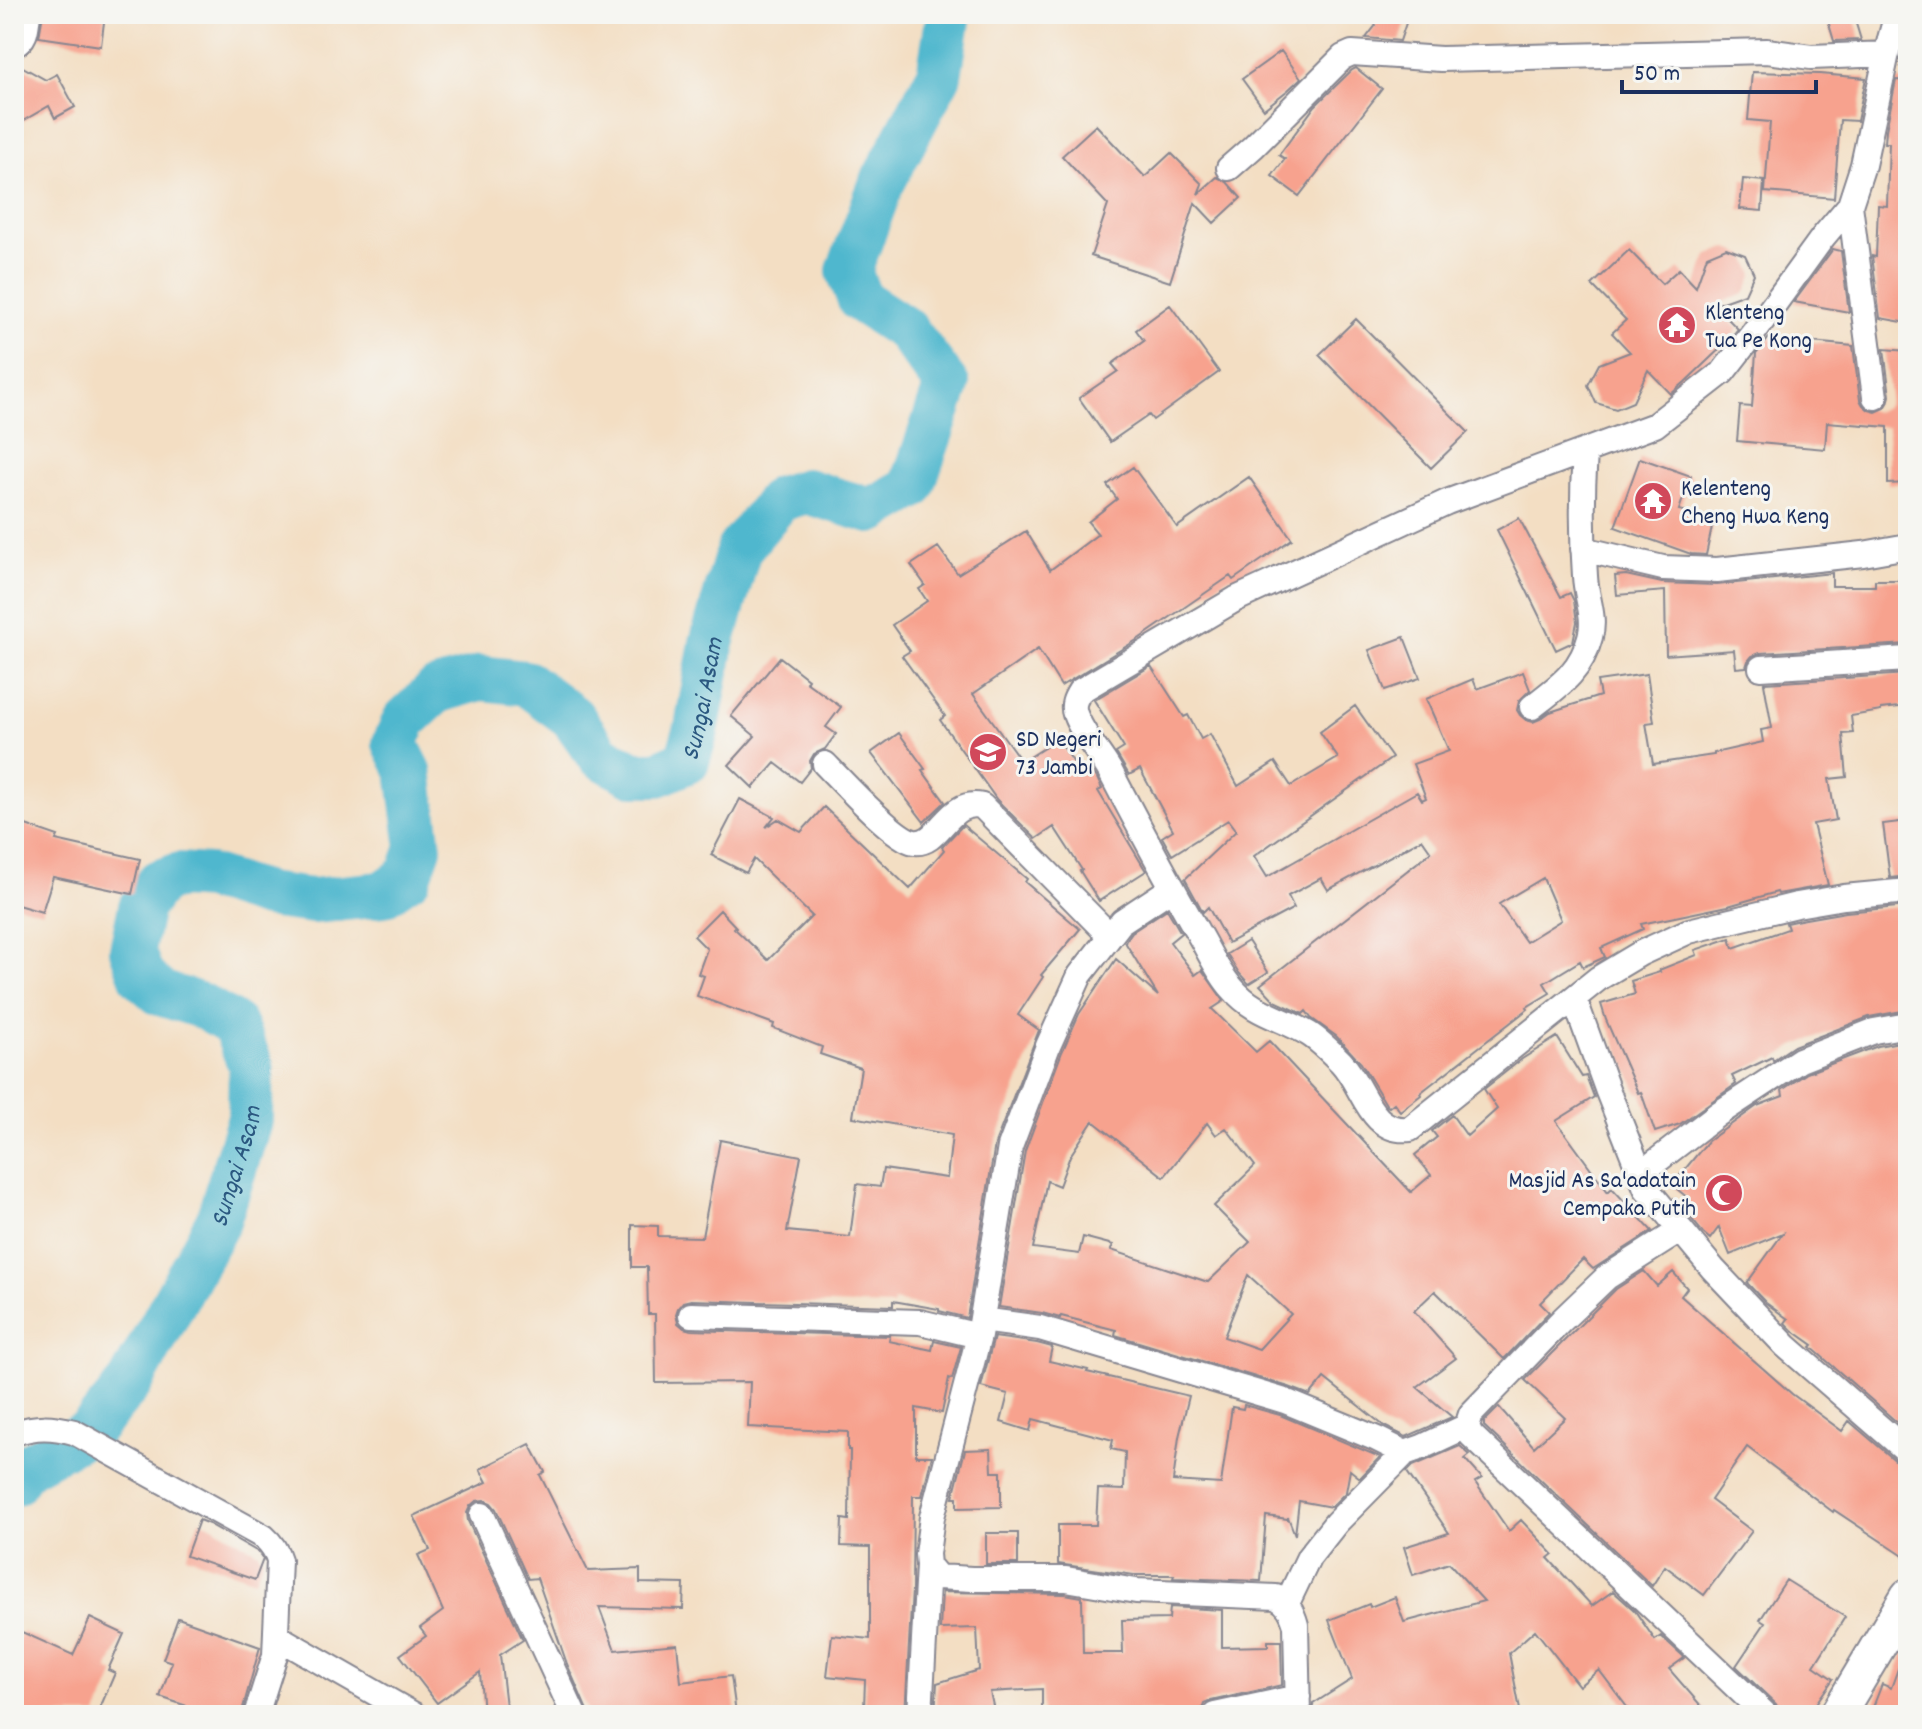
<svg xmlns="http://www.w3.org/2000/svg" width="1922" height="1729" viewBox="0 0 1922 1729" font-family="Dekko,sans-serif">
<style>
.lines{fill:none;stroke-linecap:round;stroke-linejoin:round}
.river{stroke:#50b7ce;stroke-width:46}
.building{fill:#f7a28e;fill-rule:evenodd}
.street-casing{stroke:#878690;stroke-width:28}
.secondary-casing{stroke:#878690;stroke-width:38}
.street{stroke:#fff;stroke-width:24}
.secondary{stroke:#fff;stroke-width:34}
.labels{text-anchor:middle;stroke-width:6;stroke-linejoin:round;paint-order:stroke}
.poi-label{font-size:24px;fill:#1b2f5e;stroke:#f6f6f2;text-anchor:start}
.water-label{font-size:26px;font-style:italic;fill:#2b5880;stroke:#f6f6f2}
</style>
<rect width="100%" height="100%" fill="#f6f6f2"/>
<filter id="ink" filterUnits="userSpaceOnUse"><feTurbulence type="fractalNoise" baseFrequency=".0125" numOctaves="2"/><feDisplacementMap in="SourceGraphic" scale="16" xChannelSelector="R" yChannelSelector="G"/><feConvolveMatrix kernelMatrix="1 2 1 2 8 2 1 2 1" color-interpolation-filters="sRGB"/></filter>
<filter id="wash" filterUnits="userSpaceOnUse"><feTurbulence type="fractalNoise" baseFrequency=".006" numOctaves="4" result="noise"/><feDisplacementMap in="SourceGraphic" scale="32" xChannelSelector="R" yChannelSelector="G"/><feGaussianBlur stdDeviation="1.8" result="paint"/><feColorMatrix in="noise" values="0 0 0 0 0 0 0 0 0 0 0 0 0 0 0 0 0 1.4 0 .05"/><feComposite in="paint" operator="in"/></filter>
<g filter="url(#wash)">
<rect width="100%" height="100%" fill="#f3dec3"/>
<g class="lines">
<path class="river" id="s1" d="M14,1483L25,1467L90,1431L130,1383L218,1221L250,1118L251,1066L234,1025L202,1006L160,993L142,977L132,950L141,907L159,882L180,875L209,877L266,895L313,901L383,894L409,876L419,848L409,771L395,743L405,720L436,691L481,678L526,683L572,717L600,756L633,774H658L687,761L697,727L712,643L739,549L780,499L806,491L871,511L912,487L947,385L906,330L860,300L849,271L881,185L939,75L949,14"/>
</g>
<g id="blocks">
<path class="building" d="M43,14H105L101,46L39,37Z
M1366,14H1409L1400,41L1366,38L1376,25Z
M1826,14H1853L1861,40L1834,41Z
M1281,51L1301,78L1288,90L1264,109L1242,79Z
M14,62L46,80L57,74L75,107L55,118L49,106L14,126Z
M1356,68L1382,89L1299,196L1272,176L1285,159L1279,155L1315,106L1352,70Z
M1752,72L1819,74L1866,78L1857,121L1840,120L1834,198L1765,192L1770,122L1748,120Z
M1896,80L1908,81V323L1880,318L1872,256L1876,257L1878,205L1887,206L1889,143H1885L1886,130Z
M1096,125L1145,177L1171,153L1202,184L1198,194L1217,177L1227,182L1241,198L1214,223L1195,203L1170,282L1091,256L1108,205L1062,156Z
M1743,179L1764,181L1762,211L1740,209Z
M1726,248L1745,255L1754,274L1745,294L1714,305L1738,329L1728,341L1685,382L1671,394L1648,370L1633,402L1616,409L1596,403L1588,385L1599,364L1630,352L1612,333L1626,320L1592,285L1629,250L1662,284L1679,269L1696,287L1707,256Z
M1833,249L1841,251L1849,312L1794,302Z
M1170,305L1219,372L1153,420L1149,415L1110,442L1079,398L1118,371L1112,364L1144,341L1136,330Z
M1356,319L1468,432L1431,468L1319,355Z
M1769,338L1853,346L1860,400L1863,405L1869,410L1876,412L1885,408L1888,403L1890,396L1884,349L1908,351V483L1888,484V427L1827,422L1825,449L1737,441L1740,406L1752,407L1756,353Z
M1640,458L1691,476L1679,510L1714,518L1706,555L1691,554L1615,527Z
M1133,467L1177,527L1249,477L1292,539L1233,580L1230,576L1140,638L1061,686L1038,649L973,694L1022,762L1058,739L1080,772L1089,767L1097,778L1102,789L1098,791L1146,871L1099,901L1080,871L1082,870L1054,827L1036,839L997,800L940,720L945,716L902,656L910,651L892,625L927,601L919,589L925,585L911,565L938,547L958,574L1026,531L1050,570L1098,534L1088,522L1117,499L1107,485Z
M1519,518L1561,597L1570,593L1574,601L1577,622L1573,642L1556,650L1497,530Z
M1832,573V586H1875V580H1908V644L1760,653L1752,656L1748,661L1746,667L1736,668L1734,650L1666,655L1665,591L1617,595L1615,576L1626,575L1662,583L1717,585Z
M1404,637L1420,678L1385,690L1369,650Z
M780,657L808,679L806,682L841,707L826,727L836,734L825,749L814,754L810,761L811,768L800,782L775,763L753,788L729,765L755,736L731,716Z
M1151,666L1184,717L1188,715L1201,739L1210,734L1238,786L1275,762L1291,786L1338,758L1320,732L1355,706L1392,758L1254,856L1267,877L1417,792L1422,800L1426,798L1413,764L1449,751L1426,699L1473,679L1477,689L1523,672L1530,690L1519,701L1517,710L1520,715L1526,720L1533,722L1540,719L1550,712L1600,696L1597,681L1647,674L1654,722L1646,723L1653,764L1714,755V753L1763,742L1761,730L1772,728L1764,683L1908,674V706L1881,709V711L1851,716L1853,733L1843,734L1847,777L1829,779L1836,820L1813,824L1828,885L1778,894L1777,892L1728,906L1641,924L1643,929L1601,948L1605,957L1583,967L1580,961L1544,983L1550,993L1527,1007L1528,1009L1420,1093L1421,1095L1400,1111L1394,1103L1389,1107L1387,1106L1361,1063L1336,1036L1311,1018L1306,1011L1303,1014L1275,1001L1260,985L1431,852L1422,839L1328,890L1321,878L1288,896L1294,908L1228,943L1208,907L1203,912L1185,879L1236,831L1228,820L1172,855L1162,837L1173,830L1140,769L1129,775L1116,753L1124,748L1094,700ZM1543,878L1561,920L1526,942L1499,904Z
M899,733L925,769L922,770L945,802L924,822L871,753Z
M740,799L774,817L766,827L778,819L801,832L824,807L910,889L944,850L942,847L963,825L1027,879L1025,882L1080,929L1041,975L1043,977L1018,1015L1039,1030L995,1144L967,1318L939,1311V1309L893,1301V1306L691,1300L683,1302L678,1308L676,1314L678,1323L684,1328L691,1330L890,1336L889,1341L932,1350L934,1341L961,1347L952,1379L949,1378L942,1413L916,1408V1456H932L922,1496H913L912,1590L905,1715H892L891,1709L864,1708L865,1680L827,1676L832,1635L870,1639V1547L841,1546L842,1519L849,1520L850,1450H848V1432L748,1427L750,1382L656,1383L655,1314H648L647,1267H632V1225L658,1226V1236L702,1237L720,1140L801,1156L787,1231L850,1237L857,1184L880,1187L883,1169L947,1178L952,1135L853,1117L861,1068L820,1054L822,1047L773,1028L774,1024L697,996L704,976L698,974L707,949L694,936L720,910L736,927L734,928L768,960L812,916L754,859L746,873L711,855Z
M14,821L58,836L56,840L140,859L132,894L53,877L42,912L14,904Z
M1908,821V876L1890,878L1883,824Z
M1908,906V1010L1869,1017L1794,1046L1773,1060L1772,1057L1732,1076L1736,1084L1680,1124L1655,1132L1641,1092L1638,1093L1606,1020L1601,1004L1635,994L1631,981L1660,972L1659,970L1697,955L1695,950L1730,938L1733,948L1788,929L1786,923L1800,920L1846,912Z
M1167,909L1181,933L1170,942L1195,975L1202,970L1224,1001L1212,1009L1256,1052L1269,1041L1411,1192L1431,1175L1415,1155L1437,1137L1432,1131L1452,1115L1467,1136L1497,1109L1484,1089L1522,1059L1557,1037L1582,1077L1586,1076L1594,1097L1556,1121L1608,1192L1612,1188L1652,1231L1593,1269L1583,1259L1540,1303L1549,1312L1504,1359L1435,1291L1414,1311L1456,1358L1417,1387L1452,1417L1406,1437L1384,1426L1324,1378L1310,1395L1289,1387L1115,1335L1116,1330L1061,1316L1060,1318L1042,1313L999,1307L1025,1151L1062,1052L1079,1014L1116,959L1158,996L1125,942L1132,932ZM1093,1121L1164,1177L1207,1123L1216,1135L1226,1128L1255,1166L1214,1206L1250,1242L1208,1282L1111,1250L1113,1245L1083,1237L1079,1254L1033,1248L1047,1181L1059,1186L1070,1156ZM1248,1275L1291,1314L1259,1349L1224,1337Z
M1248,941L1268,972L1249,984L1239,973L1227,954Z
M1905,1041L1908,1052V1432L1811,1347L1813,1345L1792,1330L1785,1323L1788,1319L1766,1303L1747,1283L1783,1233L1730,1255L1719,1227L1710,1239L1703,1233L1681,1206L1688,1198L1672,1185L1708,1141L1757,1106L1783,1096L1782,1090L1807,1073L1878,1046Z
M1644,1271L1657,1286L1673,1272L1687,1288L1681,1296L1792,1394L1842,1431L1849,1421L1898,1463L1908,1467V1559L1834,1510L1833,1512L1747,1447L1711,1500L1752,1531L1704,1595L1665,1566L1652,1586L1484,1426V1422L1499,1407L1534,1447L1565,1418L1525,1380L1616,1289Z
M994,1337L1037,1343L1052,1347L1049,1361L1088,1370L1087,1372L1189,1396L1179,1437L1173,1481L1221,1484L1232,1407L1243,1409L1244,1405L1280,1415L1380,1457L1360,1478L1350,1470L1346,1492L1331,1507L1299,1501L1295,1535L1288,1517V1519L1266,1516L1261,1581L1173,1578L1174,1575H1134L1058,1564V1525H1096L1098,1489L1124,1490L1125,1452L1111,1449L1113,1440L1033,1419L1030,1431L1001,1422L1008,1394L981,1387Z
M530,1444L545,1472L540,1475L588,1571L640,1569V1583L684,1584L683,1609L599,1607L615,1650L677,1644L681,1682L731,1676L736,1713L683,1715L682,1711L637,1715H589L567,1664L537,1578L528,1579L496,1509L491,1503L484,1500L476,1501L470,1506L467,1513L468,1521L523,1640L500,1655L507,1715H483L480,1672L437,1703L400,1655L426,1636L420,1628L443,1611L418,1555L430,1550L414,1516L487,1482L480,1469Z
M1460,1446L1470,1455L1465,1459L1482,1478L1475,1482L1509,1531L1521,1520L1553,1554L1548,1558L1592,1606L1613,1591L1635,1611L1655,1640L1661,1636L1683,1656L1684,1658L1669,1669L1709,1715H1633L1599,1670L1579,1686L1535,1630L1509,1653L1521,1715H1313V1704L1352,1679L1329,1620L1369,1604L1370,1607L1395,1597L1404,1622L1484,1601L1449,1563L1413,1575L1404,1547L1449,1533L1407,1472L1413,1466Z
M991,1449L992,1472H1001V1507L957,1508V1497H953L965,1450Z
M199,1520L209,1524L258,1552L263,1559L255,1580L186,1556Z
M986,1533H1018V1564H986Z
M1786,1580L1845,1617L1814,1666L1833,1679L1808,1715H1781L1776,1704L1736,1666L1765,1623L1760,1620Z
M942,1592L1065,1594L1082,1597L1083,1653H1123L1122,1620L1169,1619L1170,1607L1222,1610V1647L1268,1646V1641H1281L1282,1685L1211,1701L1204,1704L1200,1715H1161V1711L1042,1715V1689L990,1692L995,1715H935L937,1683L979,1670L977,1628L940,1629Z
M90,1618L124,1634L108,1670L115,1673L97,1715H14V1702L20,1686L14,1683V1650L22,1632L73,1655Z
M178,1618L260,1647L241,1715H214L160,1697L172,1662L163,1659Z
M1906,1647L1908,1648V1715H1870L1882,1684L1891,1688Z"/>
</g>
</g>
<g filter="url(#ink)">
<use href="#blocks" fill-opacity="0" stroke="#878690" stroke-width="2"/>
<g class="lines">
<defs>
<path id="street" d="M1897,14L1890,39L1863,165L1850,205L1823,237L1754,332L1723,372L1655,425L1447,502L1236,599L1080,691C1075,699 1072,705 1075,714C1082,734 1099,752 1110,771C1138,825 1167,879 1197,931C1208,949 1218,973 1232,988C1255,1015 1281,1017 1309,1034C1320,1041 1332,1053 1341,1062C1364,1086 1369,1134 1410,1129L1599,978L1641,953L1689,931L1797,905L1844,897L1908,891
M14,45C27,39 26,27 28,14
M1229,168L1253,147L1343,57L1352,53L1441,59L1767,51L1811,57L1887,54
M1850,205L1875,397
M1583,549L1663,568L1717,570L1863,554L1908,546
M1761,668L1908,659
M1532,707C1559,686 1581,672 1590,637C1596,617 1586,598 1585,576C1582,535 1582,494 1585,452
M825,764C842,781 893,838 914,842C940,846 948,798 982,806L1110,936
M1172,888L1122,921L1080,975L1048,1046L1010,1147L979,1336L932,1517L927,1554L928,1565L938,1577L972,1579H1066L1136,1591L1276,1597C1288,1604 1292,1611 1296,1625L1298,1715
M1574,998L1607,1089L1646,1188L1713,1269L1786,1346L1908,1452
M1641,1173L1718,1114L1800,1060L1874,1031L1908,1025
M691,1315L920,1322L979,1336
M982,1320L1040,1328L1285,1401L1377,1439L1405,1453L1422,1447L1467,1426L1471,1414L1562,1320L1607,1277L1681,1230
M1467,1426L1471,1435L1766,1715
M14,1433C37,1426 50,1426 74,1432L264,1537C272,1544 276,1550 279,1560L275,1655L256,1715
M482,1515L574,1715
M1287,1603L1309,1557L1336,1523L1405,1453
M276,1636L414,1715
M920,1715L928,1565
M1215,1715L1298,1697"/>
<path id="secondary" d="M1837,1715L1908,1596"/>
</defs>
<use href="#street" class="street-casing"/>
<use href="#secondary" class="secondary-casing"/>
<use href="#street" class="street"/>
<use href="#secondary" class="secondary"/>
</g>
</g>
<defs>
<symbol id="temple-disc" viewBox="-11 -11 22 22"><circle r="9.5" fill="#d1495b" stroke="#f6f6f2"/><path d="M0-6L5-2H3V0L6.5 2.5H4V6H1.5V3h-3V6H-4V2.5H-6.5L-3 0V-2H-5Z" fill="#fff"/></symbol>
<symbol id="school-disc" viewBox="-11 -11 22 22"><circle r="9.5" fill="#d1495b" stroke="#f6f6f2"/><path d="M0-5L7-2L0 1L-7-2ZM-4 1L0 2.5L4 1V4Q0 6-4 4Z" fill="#fff"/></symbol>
<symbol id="mosque-disc" viewBox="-11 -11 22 22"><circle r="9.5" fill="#d1495b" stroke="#f6f6f2"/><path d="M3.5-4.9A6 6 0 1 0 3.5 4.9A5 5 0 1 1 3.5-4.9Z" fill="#fff"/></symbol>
</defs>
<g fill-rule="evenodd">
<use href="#temple-disc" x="1655" y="303" width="44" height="44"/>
<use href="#temple-disc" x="1631" y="479" width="44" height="44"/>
<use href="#school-disc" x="966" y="730" width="44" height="44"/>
<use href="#mosque-disc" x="1702" y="1171" width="44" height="44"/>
</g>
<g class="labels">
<g class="poi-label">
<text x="1705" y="319">Klenteng<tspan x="1705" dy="28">Tua Pe Kong</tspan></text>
<text x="1681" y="495">Kelenteng<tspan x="1681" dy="28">Cheng Hwa Keng</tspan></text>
<text x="1016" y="746">SD Negeri<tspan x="1016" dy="28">73 Jambi</tspan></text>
<text x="1696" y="1187" text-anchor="end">Masjid As Sa'adatain<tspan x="1696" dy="28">Cempaka Putih</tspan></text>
</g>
<g class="water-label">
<text dy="9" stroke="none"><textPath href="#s1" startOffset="1576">Sungai Asam</textPath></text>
<text dy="9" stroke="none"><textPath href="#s1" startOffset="398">Sungai Asam</textPath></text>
</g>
</g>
<rect width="1922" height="1729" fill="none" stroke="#f6f6f2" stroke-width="48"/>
<path d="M1622 80v12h194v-12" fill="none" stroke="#1b2f5e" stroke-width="4"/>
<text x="1634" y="80" font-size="24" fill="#1b2f5e" stroke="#f6f6f2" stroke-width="6" paint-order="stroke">50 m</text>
</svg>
